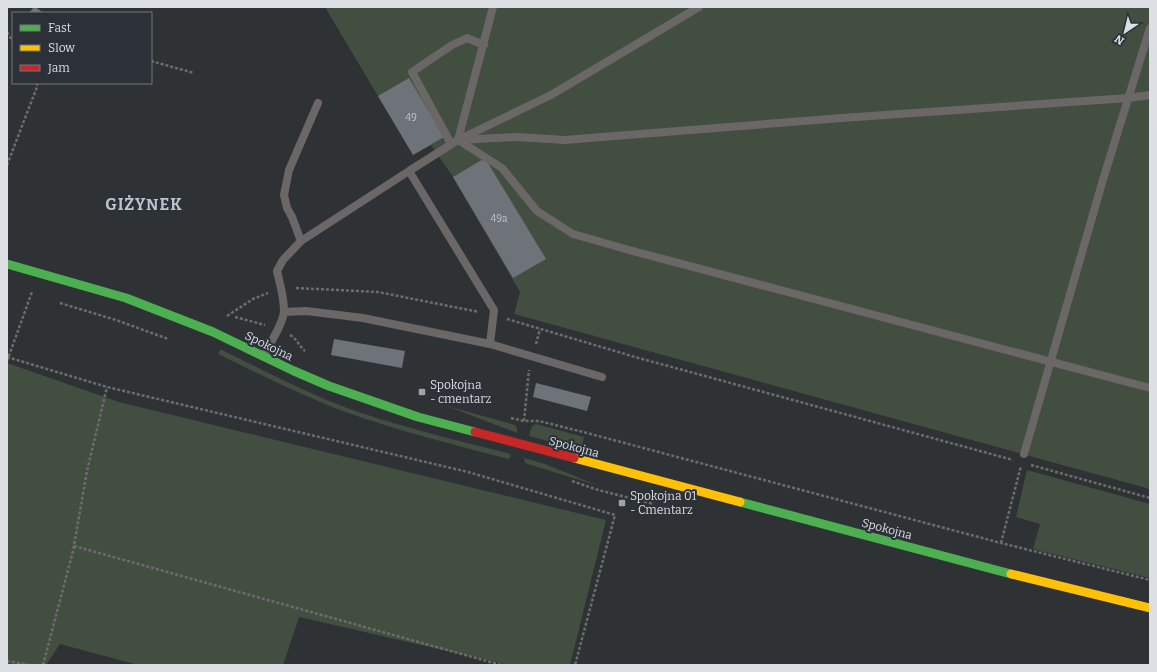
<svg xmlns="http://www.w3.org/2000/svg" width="1157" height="672" viewBox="0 0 1157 672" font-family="Bitter,serif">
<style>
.green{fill:#414e40}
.building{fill:#6e7279}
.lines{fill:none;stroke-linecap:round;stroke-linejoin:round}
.path{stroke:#6d6c6d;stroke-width:2.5;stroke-dasharray:3 2;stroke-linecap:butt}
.lane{stroke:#6b6767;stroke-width:8}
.fast{stroke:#4caf50;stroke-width:9}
.slow{stroke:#ffc107;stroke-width:9}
.jam{stroke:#c62828;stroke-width:9}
.poi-dot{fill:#9fa2a7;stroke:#2c3138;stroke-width:1.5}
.labels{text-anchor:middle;stroke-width:4;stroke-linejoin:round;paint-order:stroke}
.number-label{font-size:10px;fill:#c0c4c9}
.street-label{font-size:12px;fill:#dcdfe4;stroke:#2c3138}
.poi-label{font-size:12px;fill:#dcdfe4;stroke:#2c3138;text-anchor:start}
.district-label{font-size:16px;font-weight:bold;letter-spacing:1px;fill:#bec4ce;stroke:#2c3138}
</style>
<rect width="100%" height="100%" fill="#2f3235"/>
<path class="green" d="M325,7H1150V489L514,314L520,292L453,177L431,145L413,155Z
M220,350H222C263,370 304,392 347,408C400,427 457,440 511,454L510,458L508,459C453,444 397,431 343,411C300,395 260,374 218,354Z
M7,363L119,402L606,520L570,665H509L299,617L283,665H138L60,644L46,665H7Z
M447,406L515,425L517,428V433Z
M536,424L584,437L581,450L529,436L532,426Z
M524,458L545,464L599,486L525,463Z
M1027,470L1150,504V578L1033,549L1040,524L1016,517Z"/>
<path class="building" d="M34,7H35L44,13H29Z
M409,78L444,137L413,155L378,96Z
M485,158L546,259L513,278L453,177Z
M334,339L405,351L402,368L331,355Z
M536,383L591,397L587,411L533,397Z"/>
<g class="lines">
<path class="path" d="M7,32L13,42
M151,61L194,73
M7,165L37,87V83
M296,288L378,292L479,312
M60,303L116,320L168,339
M227,316L253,299L268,293
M235,317L265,325
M507,319L635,357L1013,460
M290,335C297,339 299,346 305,351
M536,344L540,329
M7,357L107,387L468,472L615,515L575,665
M7,361L32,292
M511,418L524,421H539L587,433L1001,543L1150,580
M524,421L529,370
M1031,465L1150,498
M572,481L598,490L654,504
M1001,543L1021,466
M74,546L501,665
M7,661L29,665
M43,665L73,551L87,471L107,387"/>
<path class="lane" d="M458,140L502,168L537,211L573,234L629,250L1150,388
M458,140L517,137L564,140L842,118L1128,98L1150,95
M458,140L493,7
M451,144L412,72L452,45L467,38L484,45
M409,171L458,140L551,95L699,7
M301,241L292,217L287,208L284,195L289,170L318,103
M284,312L306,311L363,318L490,344L602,377
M263,356C270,344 283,324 284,311C284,297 280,284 277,271L283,260L301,241L409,171L494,310L490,344
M1024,454L1102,183L1150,28"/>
<path class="fast" d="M7,264L126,298L213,332L294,371L329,386L418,417L475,432
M740,502L1011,574"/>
<path class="slow" d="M574,458L740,502
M1011,574L1150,608"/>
<path class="jam" d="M475,432L574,458"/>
</g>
<g class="poi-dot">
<rect x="418" y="388" width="8" height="8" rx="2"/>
<rect x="618" y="499" width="8" height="8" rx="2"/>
</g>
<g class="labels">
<g class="number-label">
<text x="411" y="121">49</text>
<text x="499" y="222">49a</text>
</g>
<g class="street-label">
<text transform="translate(269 346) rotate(26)" y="4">Spokojna</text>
<text transform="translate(574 447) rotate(15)" y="4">Spokojna</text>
<text transform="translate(887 529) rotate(15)" y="4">Spokojna</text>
</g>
<g class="poi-label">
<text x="430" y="389">Spokojna<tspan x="430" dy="14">- cmentarz</tspan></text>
<text x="630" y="500">Spokojna 01<tspan x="630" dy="14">- Cmentarz</tspan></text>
</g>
<g class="district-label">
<text x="144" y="210">GIŻYNEK</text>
</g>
</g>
<rect width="1157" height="672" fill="none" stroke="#dcdfe4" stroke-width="16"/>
<rect x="12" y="12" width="140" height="72" fill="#2c3138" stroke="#72777d"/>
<rect x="20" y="25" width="20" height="6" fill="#4caf50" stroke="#72777d"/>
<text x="48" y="32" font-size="12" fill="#dcdfe4">Fast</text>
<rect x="20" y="45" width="20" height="6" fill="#ffc107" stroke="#72777d"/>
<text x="48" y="52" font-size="12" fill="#dcdfe4">Slow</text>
<rect x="20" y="65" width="20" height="6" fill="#c62828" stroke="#72777d"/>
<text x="48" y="72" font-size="12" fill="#dcdfe4">Jam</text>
<g transform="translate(1125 32) rotate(215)" stroke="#2c3138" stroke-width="3" paint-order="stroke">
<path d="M0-3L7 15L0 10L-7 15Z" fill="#dcdfe4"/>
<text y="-6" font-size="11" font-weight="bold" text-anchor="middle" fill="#dcdfe4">N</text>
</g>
</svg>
